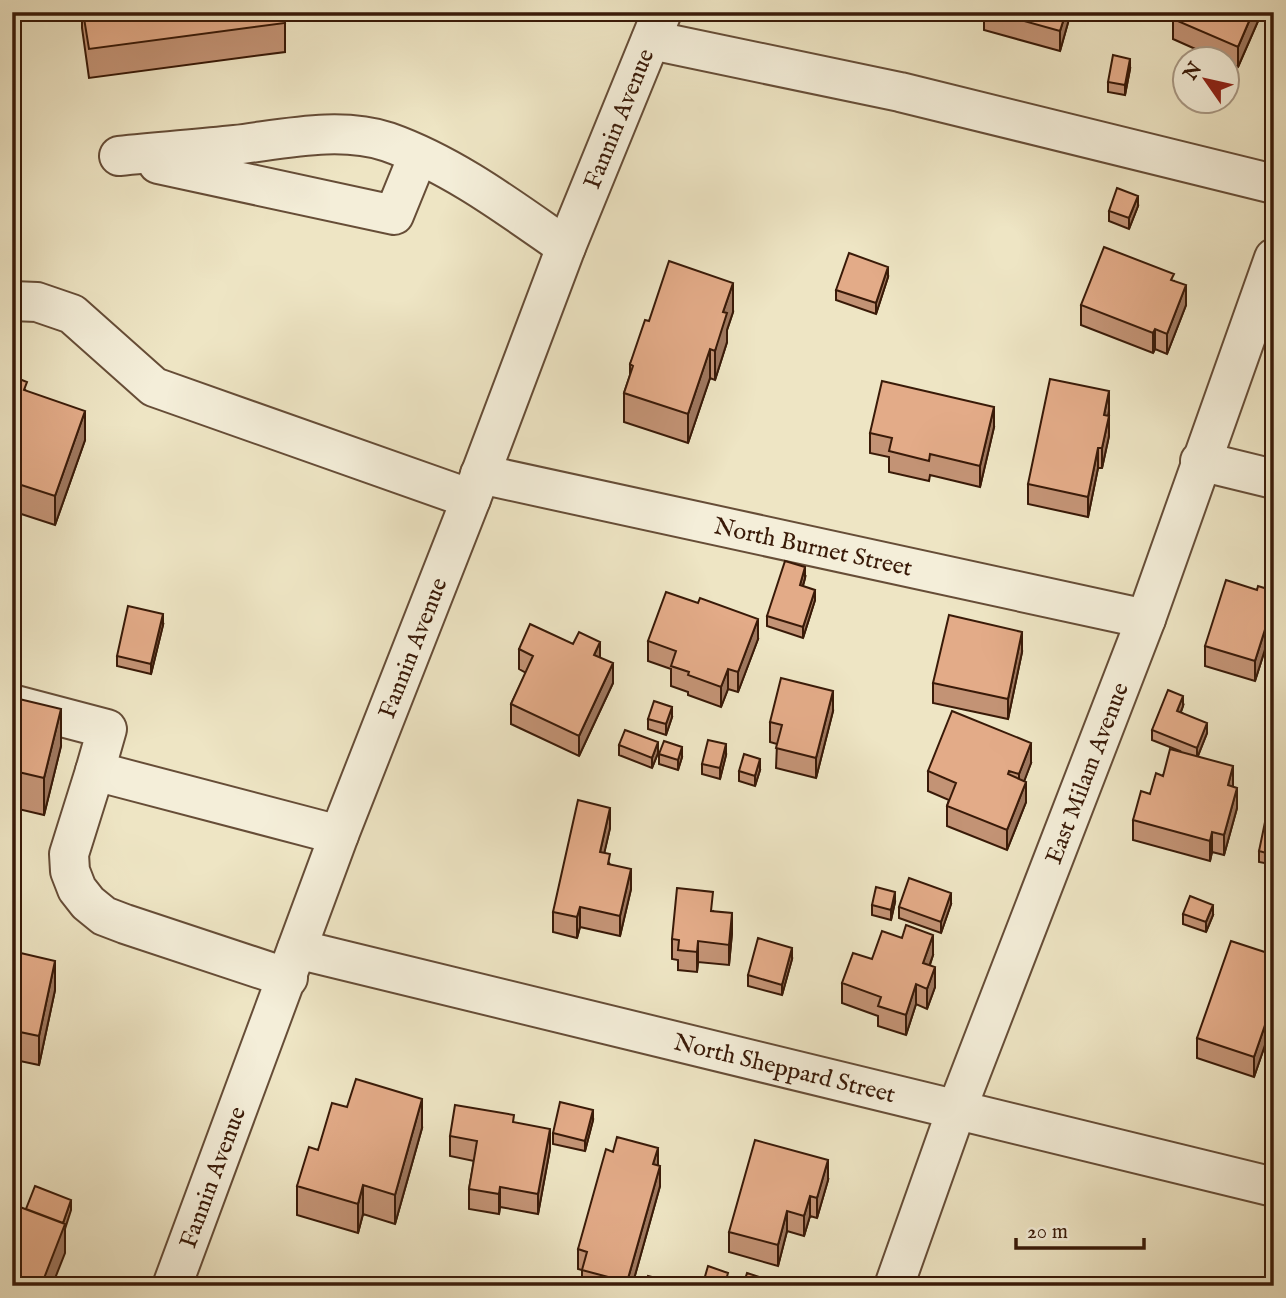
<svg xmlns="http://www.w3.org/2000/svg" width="1286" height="1298" viewBox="0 0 1286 1298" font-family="'IM FELL English',serif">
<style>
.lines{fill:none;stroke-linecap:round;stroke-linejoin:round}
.minor-casing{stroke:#664d37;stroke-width:42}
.minor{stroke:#f4eed9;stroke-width:38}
.wall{fill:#c39375;stroke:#391a08;stroke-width:2}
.shaded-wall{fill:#9f785f;stroke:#391a08;stroke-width:2}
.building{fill:#e3ab88;stroke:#391a08;stroke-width:2}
.labels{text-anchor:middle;stroke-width:6;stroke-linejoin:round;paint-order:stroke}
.street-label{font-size:24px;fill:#391a08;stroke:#f4eed9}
</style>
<rect width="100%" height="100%" fill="#eee5c4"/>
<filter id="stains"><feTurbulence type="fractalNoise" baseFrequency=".00286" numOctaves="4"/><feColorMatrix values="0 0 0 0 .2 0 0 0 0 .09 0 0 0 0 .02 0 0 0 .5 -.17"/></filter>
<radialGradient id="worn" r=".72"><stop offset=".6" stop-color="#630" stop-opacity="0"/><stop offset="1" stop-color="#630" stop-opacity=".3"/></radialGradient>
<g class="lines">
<defs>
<g id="minor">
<path d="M651,40L900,92L1274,184"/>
<path d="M119,156C157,152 196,149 235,145C284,139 340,126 388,142C453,165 510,208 566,247"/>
<path d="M158,164L394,215L418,156"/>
<path d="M12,301L37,302L72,314L154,387L471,499"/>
<path d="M1200,461L1274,479"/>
<path id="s1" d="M480,474L1146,619"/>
<path d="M12,704L107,729L95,771"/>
<path id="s2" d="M297,949L1274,1187"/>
<path d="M288,978L125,924L104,916L88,903L77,889L70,871L69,854L95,771L339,835"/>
<path id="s3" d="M172,1286L339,835L471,499L566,247L662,12"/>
<path id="s4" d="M894,1286L956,1111L1146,619L1274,258"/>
</g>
</defs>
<use href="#minor" class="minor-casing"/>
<use href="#minor" class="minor"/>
</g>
<path class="wall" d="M82,12H283L285,23V52L89,78L82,28Z
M984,12H1071L1060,51L984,30Z
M1169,12H1262L1238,67L1227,62V60H1220L1173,39V19L1175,15Z
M1130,69L1125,95L1108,92V82Z
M1138,206L1129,229L1109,221V211Z
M888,277L876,314L836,300V290Z
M1174,281L1186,305L1167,354L1155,349L1153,353L1081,325V305Z
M733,312L727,330V342L715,380L710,378L688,443L624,422V393L630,375V364L649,321Z
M12,376L27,392L85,440L55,525L12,511Z
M1109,411V436L1102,468H1098L1088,517L1028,504V484Z
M994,427L980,487L930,475L929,481L889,472V457L870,453V433Z
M805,578L803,586L815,600L803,638L767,626V616Z
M1257,590L1274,591V621L1255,681L1205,666V646Z
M163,625L151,674L117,666V656Z
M758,639L738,692L728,689L721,707L688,695V692L671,686V669L648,661V641Z
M519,649L600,658L613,683L579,756L511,724V704L526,673L519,669Z
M1022,652L1008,719L933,703V683Z
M1183,706L1181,712L1207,733L1198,756L1233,787L1237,808L1224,855L1212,852L1210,861L1133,840V820L1180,751L1152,740V730Z
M12,711L61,746L44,815L14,808Z
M833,711L816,778L776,768L777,744L770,742V722Z
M672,717L666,735L648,729V719Z
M619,745L658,753L652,768L619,755Z
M659,754L682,757L678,770L659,764Z
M726,755L720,779L702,774V764Z
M1031,763L1024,781L1026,802L1007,850L947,826V806L949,800L928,791V771Z
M760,770L755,786L739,781V771Z
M1274,823V865L1259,862V851Z
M610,828L604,853L610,865L631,889L620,936L580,927L577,938L553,932V912Z
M895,902L891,920L872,915V905Z
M951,904L941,933L899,918V907Z
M713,911L732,933L729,965L698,962L697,972L678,970V960L672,959V939Z
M1183,914L1213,915L1206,932L1183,924Z
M12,951L55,990L39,1065L15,1060Z
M933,955L930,965L935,987L927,1009L916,1004L906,1035L878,1026V1016L842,1003V983L872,959Z
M1274,955V1019L1254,1077L1197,1058V1038Z
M792,959L782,995L748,986V975Z
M593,1120L585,1151L553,1144V1133Z
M514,1123L550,1149L538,1214L500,1207L499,1214L469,1209V1189L474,1161L450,1156V1136Z
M422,1128L395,1224L363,1214L358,1233L297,1215V1186L318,1150Z
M658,1166L660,1186L632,1286H582V1270L578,1269V1249Z
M828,1180L817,1218L810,1216L804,1236L787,1231L778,1266L729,1252V1232Z
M704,1280L728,1285L731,1286H704Z"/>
<path class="shaded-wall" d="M1066,12H1071L1060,51V31Z
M1253,12H1262L1238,67V47Z
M1130,59V69L1125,95V85Z
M1138,196V206L1129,229V218Z
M888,267V277L876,314V303Z
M733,283V312L727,330V342L715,380V351L723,312Z
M1186,285V305L1167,354V334Z
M1155,329V349L1153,353V333Z
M710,349V378L688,443V414Z
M1109,391V411L1104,435V415Z
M994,407V427L980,487V466Z
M85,411V440L55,525V496Z
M1109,416V436L1102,468V448Z
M1098,448V468L1088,517V497Z
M805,567V578L800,595V585Z
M815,590V600L803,638V627Z
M1274,601V621L1255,681V661Z
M163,614V625L151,674V664Z
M758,619V639L738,692V672Z
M1022,632V652L1008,719V699Z
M600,642V662L594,655Z
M613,663V683L579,756V736Z
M728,669V689L721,707V687Z
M833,691V711L816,778V758Z
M1183,696V706L1177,721V711Z
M672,707V717L666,735V724Z
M61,709V746L44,815V778Z
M1207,723V733L1197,758V748Z
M658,742V753L652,768V758Z
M1031,743V763L1019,795V774Z
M726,744V755L720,779V768Z
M682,747V757L678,770V760Z
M760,759V770L755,786V776Z
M1233,766V786L1228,805V785Z
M14,771V808L12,814V777Z
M1026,782V802L1007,850V830Z
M1237,788V808L1224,855V835Z
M610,808V828L600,872V852Z
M1212,832V852L1210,861V841Z
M631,869V889L620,936V916Z
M895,892V902L891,920V910Z
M951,893V904L941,933V922Z
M1213,905V915L1206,932V922Z
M580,907V927L577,938V917Z
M732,913V933L729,965V945Z
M933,935V955L923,983V963Z
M698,941V962L697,972V952Z
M792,948V959L782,995V985Z
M55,961V990L39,1065V1036Z
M935,967V987L927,1009V989Z
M916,984V1004L906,1035V1015Z
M1274,999V1019L1254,1077V1057Z
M15,1031V1060L12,1075V1046Z
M422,1099V1128L395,1224V1195Z
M593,1110V1120L585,1151V1141Z
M550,1129V1149L538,1214V1194Z
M658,1148V1168L653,1164Z
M828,1160V1180L817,1218V1198Z
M660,1166V1186L632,1286H627V1282Z
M363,1185V1214L358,1233V1204Z
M500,1187V1207L499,1214V1194Z
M810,1196V1216L804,1236V1216Z
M71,1200V1210L65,1229V1253L52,1286H41Z
M787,1211V1231L778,1266V1245Z"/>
<path class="building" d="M83,12H283L285,23L89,49Z
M992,12H1066L1060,31Z
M1176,12H1253L1238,47L1173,19Z
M1113,55L1130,59L1125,85L1108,82Z
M1117,188L1138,196L1129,218L1109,211Z
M1104,247L1174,274L1171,280L1186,285L1167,334L1155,329L1153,333L1081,305Z
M849,253L888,267L876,303L836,290Z
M669,261L733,283L723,312L727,313L715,351L710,349L688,414L624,393L633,366L630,364L645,320L649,321Z
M12,376L27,382L24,390L85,411L55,496L12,482Z
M1050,379L1109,391L1104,415L1109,416L1102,448H1098L1088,497L1028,484Z
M882,381L994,407L980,466L930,454L929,461L889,451L892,438L870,433Z
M785,561L805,567L800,585L815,590L803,627L767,616Z
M1226,580L1257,590L1258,586L1274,591V601L1255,661L1205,646Z
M666,592L698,603L700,598L758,619L738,672L728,669L721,687L688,675L689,672L671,666L676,651L648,641Z
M128,606L163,614L151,664L117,656Z
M949,615L1022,632L1008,699L933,683Z
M530,624L573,644L579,632L600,642L594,655L613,663L579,736L511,704L533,656L519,649Z
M781,678L833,691L816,758L776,748L782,725L770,722Z
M1168,690L1183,696L1177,711L1207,723L1197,748L1152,730Z
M15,698L61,709L44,778L14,771L12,777V711Z
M654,701L672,707L666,724L648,719Z
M952,711L1031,743L1019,774L1009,771L1008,774L1026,782L1007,830L947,806L956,783L928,771Z
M625,730L658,742L652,758L619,745Z
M708,740L726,744L720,768L702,764Z
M664,741L682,747L678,760L659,754Z
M1170,749L1233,766L1228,785L1237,788L1224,835L1212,832L1210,841L1133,820L1141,791L1150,794L1156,773L1163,776Z
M744,754L760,759L755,776L739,771Z
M578,800L610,808L600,852L610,854L608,864L631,869L620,916L580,907L577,917L553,912Z
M1265,822L1274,823V855L1259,851Z
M909,878L951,893L941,922L899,907Z
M876,887L895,892L891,910L872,905Z
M677,888L713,892L711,911L732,913L729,945L698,941L697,952L678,950L679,940L672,939Z
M1190,896L1213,905L1206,922L1183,914Z
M906,925L933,935L923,963L935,967L927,989L916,984L906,1015L878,1006L881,997L842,983L853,953L872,959L882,931L902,938Z
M758,938L792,948L782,985L748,975Z
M1231,941L1274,955V999L1254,1057L1197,1038Z
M12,951L55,961L39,1036L15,1031L12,1046Z
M356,1079L422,1099L395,1195L363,1185L358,1204L297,1186L309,1147L318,1150L332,1103L347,1107Z
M560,1102L593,1110L585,1141L553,1133Z
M455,1105L514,1115L513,1122L550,1129L538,1194L500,1187L499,1194L469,1189L477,1141L450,1136Z
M617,1137L658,1148L653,1164L660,1166L627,1282L582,1270L587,1252L578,1249L606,1149L613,1152Z
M755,1140L828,1160L817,1198L810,1196L804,1216L787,1211L778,1245L729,1232Z
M35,1186L71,1200L63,1223L26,1209Z
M12,1204L65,1224L41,1286H12Z
M708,1266L728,1273L725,1284L716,1281L715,1284L704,1280Z
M747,1273L784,1285V1286H743Z
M648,1276L676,1283L675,1286H645Z
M323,1281L344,1286H322Z
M716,1281L731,1286H714Z"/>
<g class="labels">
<g class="street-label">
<text dy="8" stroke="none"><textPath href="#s3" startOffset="1250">Fannin Avenue</textPath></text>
<text dy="8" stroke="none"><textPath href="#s1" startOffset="341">North Burnet Street</textPath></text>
<text dy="8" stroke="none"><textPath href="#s3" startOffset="682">Fannin Avenue</textPath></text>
<text dy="8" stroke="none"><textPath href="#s4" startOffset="548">East Milam Avenue</textPath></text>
<text dy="8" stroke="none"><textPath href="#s2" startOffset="502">North Sheppard Street</textPath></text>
<text dy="8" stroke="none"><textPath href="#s3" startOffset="116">Fannin Avenue</textPath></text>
</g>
</g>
<rect width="1286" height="1298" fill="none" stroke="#eee5c4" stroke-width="42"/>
<rect x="14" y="14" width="1258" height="1270" fill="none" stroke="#391a08" stroke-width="3.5"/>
<rect x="21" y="21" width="1244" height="1256" fill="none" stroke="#391a08" stroke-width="2"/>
<g transform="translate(1206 80) rotate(304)"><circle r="33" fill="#f4eed9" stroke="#a99985" stroke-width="2"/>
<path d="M0-5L12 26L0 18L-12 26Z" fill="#8f2418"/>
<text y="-10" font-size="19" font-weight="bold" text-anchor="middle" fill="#391a08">N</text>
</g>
<path d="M1016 1238v10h128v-10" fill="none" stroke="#391a08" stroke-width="3.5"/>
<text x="1027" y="1238" font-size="21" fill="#391a08" stroke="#f4eed9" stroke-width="5" paint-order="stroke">20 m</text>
<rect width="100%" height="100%" filter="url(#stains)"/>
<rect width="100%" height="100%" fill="url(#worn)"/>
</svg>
